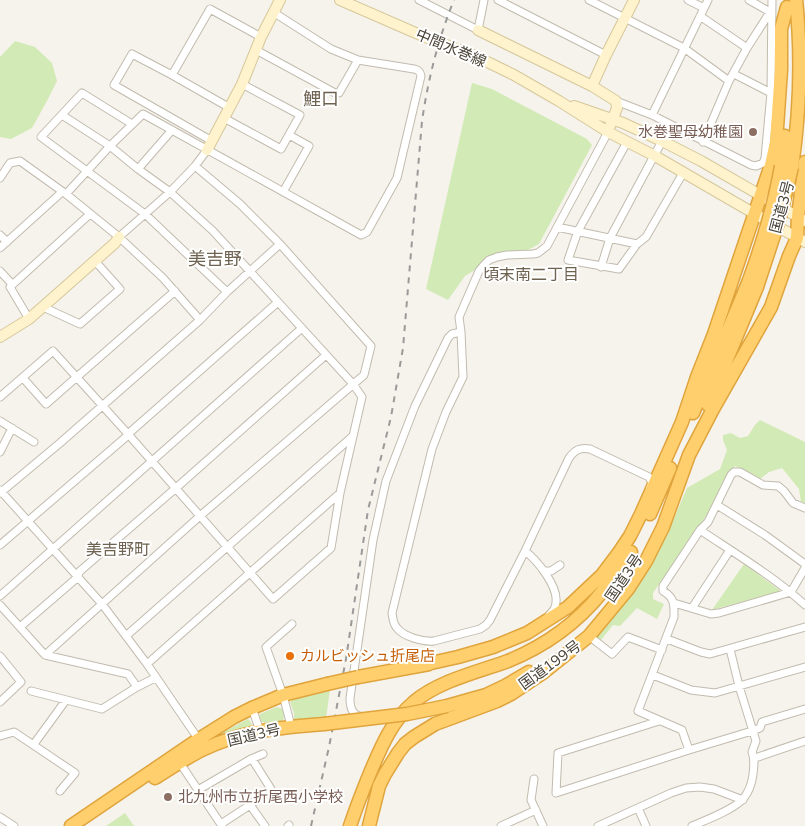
<svg xmlns="http://www.w3.org/2000/svg" width="805" height="826" viewBox="0 0 805 826" font-family="Mulish,'Noto Sans JP',sans-serif">
<style>
.green{fill:#d2eab5}
.lines{fill:none;stroke-linecap:round;stroke-linejoin:round}
.street-casing{stroke:#c2bbae;stroke-width:9}
.secondary-casing{stroke:#d6c79b;stroke-width:12}
.highway-casing{stroke:#e0a43c;stroke-width:15}
.street{stroke:#fff;stroke-width:7}
.secondary{stroke:#fff3cd;stroke-width:10}
.highway{stroke:#ffcf6e;stroke-width:12}
.rail{stroke:#9a9a9a;stroke-width:2;stroke-dasharray:6 6;stroke-linecap:butt}
.highway-bridge-casing{stroke:#e0a43c;stroke-width:15;stroke-linecap:butt}
.highway-bridge{stroke:#ffcf6e;stroke-width:12}
.education-dot{fill:#8d6e63;stroke:#fff;stroke-width:2}
.food-dot{fill:#e8710a;stroke:#fff;stroke-width:2}
.labels{text-anchor:middle;stroke-width:4;stroke-linejoin:round;paint-order:stroke}
.street-label{font-size:15px;fill:#4b4439;stroke:#fff}
.education-label{font-size:15px;fill:#785e54;stroke:#fff;text-anchor:end}
.food-label{font-size:15px;fill:#c56008;stroke:#fff;text-anchor:start}
.neighbourhood-label{font-size:16px;fill:#6e6250;stroke:#fff}
.quarter-label{font-size:18px;fill:#6e6250;stroke:#fff}
</style>
<rect width="100%" height="100%" fill="#f6f3ec"/>
<path class="green" d="M15,41L35,47L52,63L57,81L48,99L32,128L11,139L0,137V57Z
M472,83L492,89L587,139L592,145L539,244L513,258L487,263L465,276L448,300L426,289Z
M760,420L805,442V503L801,502L799,489L782,468L769,472L760,479L735,466L727,475L711,509L653,593V599L664,604L657,619L637,608L620,626L613,625L597,645L591,641L630,597L666,537L687,488L720,469L727,450L723,440V435L731,433L740,438L748,436L755,425Z
M744,564L781,591L712,610Z
M330,689L326,719L297,720L294,719V713L290,702L293,700L314,692Z
M276,707L281,708L283,711L284,719L281,721C273,722 258,728 260,714Z
M248,719L249,720L252,724L251,726L210,739Z
M125,813L134,826H106Z"/>
<g class="lines">
<defs>
<path id="street" d="M419,0L478,30L484,0
M498,0L606,55
M589,0L684,48L729,81
M688,0L704,8
M700,16L747,48
M256,50L335,93H339L358,60
M734,74L771,93
M172,75L230,108
M616,101L652,115L751,165L756,166L763,163L765,158L771,93L772,0
M652,115L708,0
M224,118L281,149L300,115L242,84
M132,124L82,93L41,137L145,214L227,292
M212,141L114,85L132,54L172,75L210,9L261,37
M627,142L578,231L568,260L619,269L637,244L646,237L683,173
M703,142L729,81L747,48L770,12L749,0
M138,169L172,130
M0,178L10,163L20,161L66,194L119,237L163,278L200,320
M283,192L309,146L289,135
M66,194L110,146L143,114L361,235L367,232L397,178L421,76C420,72 419,70 414,69L358,60L331,49L273,12
M557,227L637,244
M0,235L7,242
M119,237L170,192L195,166L207,150
M0,248L62,192
M601,267L610,238L662,141
M0,271L12,284
M43,307L80,324L120,289L95,261
M29,319L10,287L90,214
M23,378L46,404L175,291
M0,397L53,351L128,434L273,599L331,548L340,493L362,397L353,384L213,231L170,192L138,169L110,146L62,115
M0,421L34,442
M0,452L12,428
M0,490L102,604L147,664L199,740
M0,493L60,443L200,320L227,292L280,244
M717,505L765,535L805,564
M700,530C736,554 773,576 805,605
M0,545L126,437L128,434L278,302
M525,551L490,620L486,625L480,629L434,641C423,642 404,637 397,628C393,624 393,619 392,613L432,449L446,412L463,377L461,332L459,317L479,271L484,265L489,260L497,257L507,255L533,254L538,253L547,246L608,132
M544,571H551L560,565
M0,596L302,328
M674,603L711,614L719,613L791,592L805,568
M0,605L45,655L128,674L137,687
M692,608L730,550
M549,615C553,611 556,608 556,602C558,586 537,560 525,551L569,458C575,450 580,447 590,449L649,477L652,483L650,487
M20,627L78,577L79,572L176,488L326,355
M126,636L353,436
M589,636L612,654L628,637L662,650
M667,639L701,652L710,654L805,627
M45,655L200,516L364,375L371,346L280,244L240,204L195,166
M0,656L21,682L0,702
M147,664L340,493
M653,675L691,690L715,693L805,667
M31,691L102,709L137,687L155,678
M252,708L260,731
M362,717C352,715 350,708 350,698L373,540L386,481L415,406L448,338L452,334L461,332
M659,721L558,753L556,793L689,750L752,731L760,728L762,722L805,709
M291,726L283,695L266,647L292,624
M0,736L14,732L75,773L60,791
M34,744L66,700
M689,750L682,730L638,711L674,617C674,605 675,598 663,591V586L700,530L708,522L731,475L734,472H740L763,485L778,486L784,491L793,503L805,508
M755,758L805,741
M180,763L222,826
M534,779L531,800L543,826
M198,790L251,759L263,754
M250,805L265,826
M638,808L646,826
M0,817L14,826
M221,824L250,805L271,789L252,759
M288,826L289,825
M501,826L536,810
M598,826L671,793L686,788L700,787L714,789L743,800
M692,826C706,820 733,810 743,799C749,792 752,783 753,774C754,766 755,759 752,752L756,741L739,686L730,649"/>
<path id="secondary" d="M340,0L425,37L473,55L514,75L559,101L608,132L655,156L755,214L805,242
M478,30L592,86L616,101L617,108L610,126
M592,86L606,55L634,0
M574,106L623,123L662,141L701,161L805,221
M207,150L242,84L261,37L280,0
M0,337L29,319L115,243L119,237"/>
<path id="highway" d="M781,166L785,136
M792,167C800,111 802,56 796,0
M708,405L757,287
M693,413L748,283
M650,514L670,468
M422,665L458,657L493,647L527,633L568,607L602,575L620,551L630,536L641,514L682,422L697,377L714,334L771,165L776,142L781,70V29L787,7
M358,677L429,664
M447,706L486,695L505,686L529,672
M155,778C171,768 187,757 204,749C242,731 283,727 324,724
M71,826L199,739L234,717L252,708L283,695L327,684
M350,826C356,808 363,790 370,773C381,747 392,720 414,702C438,681 478,672 508,661C545,646 577,623 602,592C613,579 621,565 631,552
M369,826L379,786L385,774L398,753L405,744L414,737L435,724L497,701L511,694L544,672L589,636L628,589L646,561L663,527L689,455L713,409L771,307L789,256L797,238L798,216L805,162"/>
</defs>
<use href="#street" class="street-casing"/>
<use href="#secondary" class="secondary-casing"/>
<use href="#highway" class="highway-casing"/>
<use href="#street" class="street"/>
<use href="#secondary" class="secondary"/>
<use href="#highway" class="highway"/>
<path class="rail" d="M311,826L329,747L346,659L368,510L391,417L403,348L422,121C428,80 438,39 454,0"/>
<defs>
<path id="highway-bridge" d="M748,283C762,245 774,207 781,166
M757,287L780,217L792,167
M327,684L358,677
M324,724L407,714L447,706"/>
</defs>
<use href="#highway-bridge" class="highway-bridge-casing"/>
<use href="#highway-bridge" class="highway-bridge"/>
</g>
<g class="education-dot">
<circle cx="753" cy="132" r="5"/>
<circle cx="168" cy="797" r="5"/>
</g>
<circle class="food-dot" cx="290" cy="656" r="5"/>
<g class="labels">
<g class="street-label">
<text transform="translate(451 48) rotate(23)" y="5">中間水巻線</text>
<text transform="translate(782 207) rotate(-75)" y="5">国道3号</text>
<text transform="translate(624 578) rotate(-56)" y="5">国道3号</text>
<text transform="translate(550 665) rotate(-36)" y="5">国道199号</text>
<text transform="translate(254 735) rotate(-13)" y="5">国道3号</text>
</g>
<g class="education-label">
<text x="743" y="137">水巻聖母幼稚園</text>
<text x="178" y="802" text-anchor="start">北九州市立折尾西小学校</text>
</g>
<g class="food-label">
<text x="300" y="661">カルビッシュ折尾店</text>
</g>
<g class="neighbourhood-label">
<text x="531" y="280">頃末南二丁目</text>
<text x="118" y="555">美吉野町</text>
</g>
<g class="quarter-label">
<text x="321" y="105">鯉口</text>
<text x="215" y="265">美吉野</text>
</g>
</g>
</svg>
